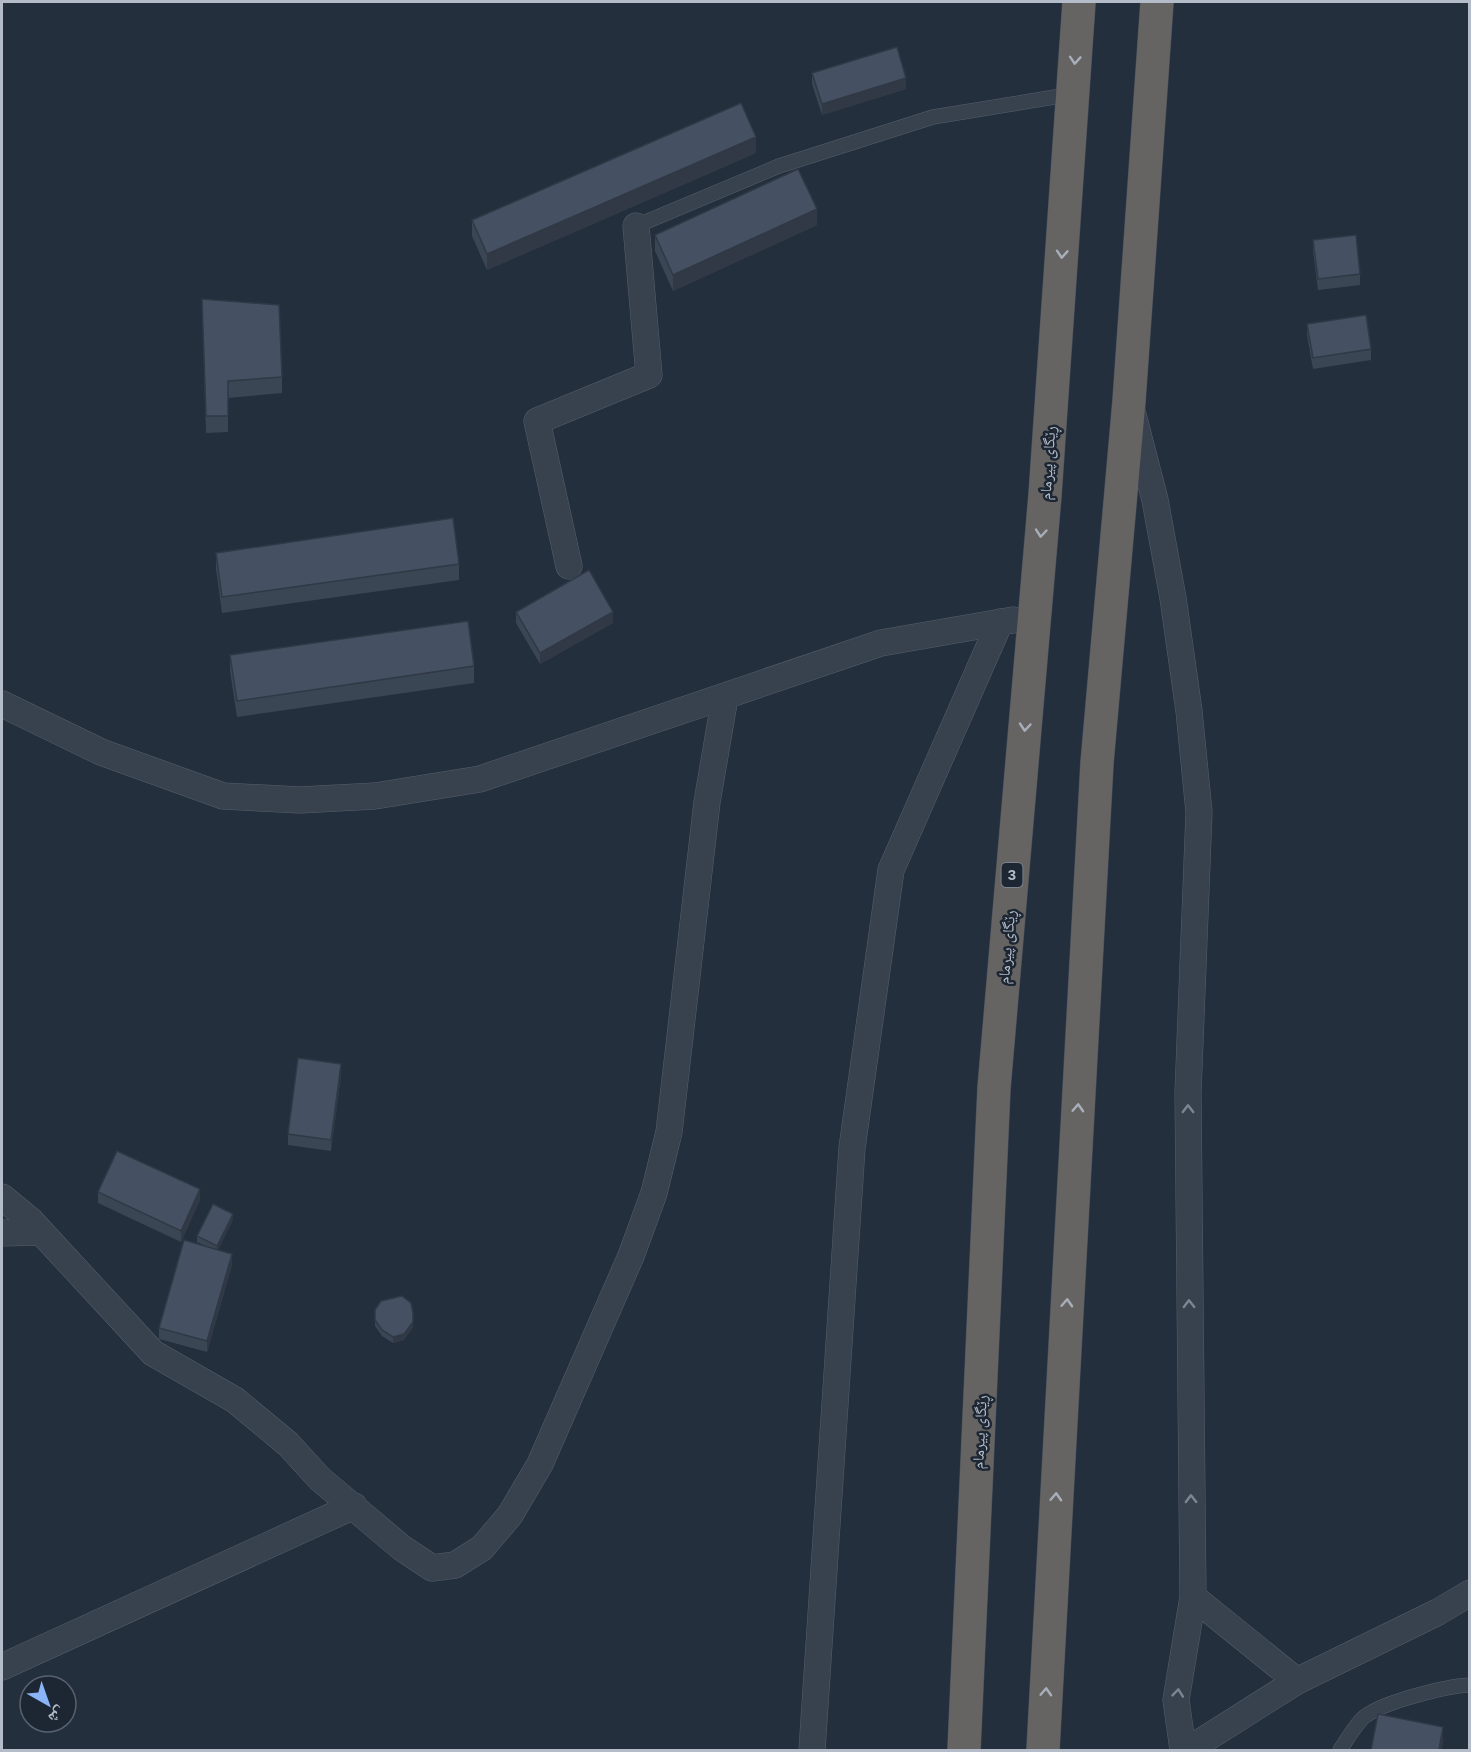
<svg xmlns="http://www.w3.org/2000/svg" width="1471" height="1752" viewBox="0 0 1471 1752" font-family="Arial,'Noto Naskh Arabic',sans-serif">
<style>
.lines{fill:none;stroke-linecap:round;stroke-linejoin:round}
.service-casing{stroke:#565f6c;stroke-width:15}
.minor-casing{stroke:#565f6c;stroke-width:27}
.trunk-casing{stroke:#434c59;stroke-width:34}
.service{stroke:#38414e;stroke-width:14}
.minor{stroke:#38414e;stroke-width:26}
.trunk{stroke:#656462;stroke-width:33}
.wall{fill:#3b4654}
.shaded-wall{fill:#303945}
.building{fill:#455162;stroke:#303945;stroke-width:1.5}
.oneway{stroke:#a8afba}
.oneway2{stroke:#7c8592}
.labels{text-anchor:middle;stroke-width:5;stroke-linejoin:round;paint-order:stroke}
.shield{fill:#1d2633;stroke:#878f9c;stroke-width:1.5}
.shield-label{font-size:15px;font-weight:bold;fill:#b4bcc9}
.street-label{font-size:16px;fill:#b4bcc9;stroke:#1d2633}
</style>
<rect width="100%" height="100%" fill="#242f3e"/>
<g class="lines">
<defs>
<path id="service" d="M636,226L779,166L933,117L1073,94
M1340,1750C1346,1741 1353,1729 1361,1720C1376,1703 1447,1686 1470,1685"/>
<path id="minor" d="M1133,415L1155,500L1173,598L1189,711L1199,812L1188,1093L1193,1597L1176,1700L1183,1750
M569,566L537,421L649,375L636,226
M2,704L101,752L223,796L300,800L375,796L480,779L881,643L1013,620
M2,1197L31,1221L153,1353L235,1400L288,1444L320,1479L402,1548L432,1568L455,1565L482,1548L510,1515L540,1464L631,1256L654,1193L669,1132L707,802L725,697
M2,1233L41,1232
M1193,1597L1297,1681
M2,1667L354,1506
M812,1750L852,1148L891,870L1000,622
M1188,1750L1297,1681L1438,1612L1470,1593"/>
<path id="trunk" d="M964,1750L994,1088L1045,495L1079,2
M1043,1750L1097,763L1129,401L1157,2"/>
</defs>
<use href="#service" class="service-casing"/>
<use href="#minor" class="minor-casing"/>
<use href="#trunk" class="trunk-casing"/>
<use href="#service" class="service"/>
<use href="#minor" class="minor"/>
<use href="#trunk" class="trunk"/>
</g>
<path class="wall" d="M812,73L906,89L822,115L812,84Z
M756,153L487,270L472,236V220Z
M817,225L673,291L655,251V235Z
M1313,240L1360,274V285L1318,290L1313,251Z
M202,299L282,377V393L228,398V432L206,433Z
M1307,324L1371,349V360L1313,369L1307,335Z
M216,553L459,564V580L222,613L216,569Z
M516,612L613,623L540,664L516,623Z
M230,655L474,666V683L237,717L230,671Z
M341,1075L331,1151L288,1145V1134Z
M98,1192L200,1200L181,1242L98,1203Z
M233,1220L217,1250L232,1265L207,1352L159,1339V1328L208,1247L197,1242V1236Z
M375,1310L413,1313V1327L404,1340L393,1343L382,1336L375,1326Z"/>
<path class="shaded-wall" d="M906,78V89L822,115V104Z
M756,137V153L487,270V254Z
M817,209V225L673,291V275Z
M613,612V623L540,664V653Z
M341,1064V1075L331,1151V1140Z
M200,1189V1200L181,1242V1231Z
M233,1214V1220L217,1252V1246Z
M232,1254V1265L207,1352V1341Z
M413,1322V1327L404,1340L393,1343V1337Z
M1443,1727V1743L1442,1750H1439Z"/>
<path class="building" d="M897,47L906,78L822,104L812,73Z
M741,103L756,137L487,254L472,220Z
M798,169L817,209L673,275L655,235Z
M1356,235L1360,274L1318,279L1313,240Z
M202,299L279,305L282,377L228,381V416H206Z
M1366,315L1371,349L1313,358L1307,324Z
M453,518L459,564L222,597L216,553Z
M589,570L613,612L540,653L516,612Z
M468,621L474,666L237,701L230,655Z
M298,1058L341,1064L331,1140L288,1134Z
M117,1151L200,1189L181,1231L98,1192Z
M213,1204L233,1214L217,1246L197,1236Z
M184,1240L232,1254L207,1341L159,1328Z
M402,1296L411,1303L413,1313V1322L404,1334L393,1337L382,1330L375,1320V1310L381,1301Z
M1378,1714L1443,1727L1439,1750H1371Z"/>
<defs><path id="oneway-chevron" d="M-2-3.5L2.5 0L-2 3.5" fill="none" stroke-width="1.6" stroke-linecap="round" stroke-linejoin="round" transform="scale(1.5)"/></defs>
<g class="oneway">
<use href="#oneway-chevron" transform="translate(1075 60) rotate(94)"/>
<use href="#oneway-chevron" transform="translate(1062 254) rotate(94)"/>
<use href="#oneway-chevron" transform="translate(1041 533) rotate(95)"/>
<use href="#oneway-chevron" transform="translate(1025 727) rotate(95)"/>
<use href="#oneway-chevron" transform="translate(1078 1108) rotate(-87)"/>
<use href="#oneway-chevron" transform="translate(1067 1303) rotate(-87)"/>
<use href="#oneway-chevron" transform="translate(1056 1497) rotate(-87)"/>
<use href="#oneway-chevron" transform="translate(1046 1692) rotate(-87)"/>
</g>
<g class="oneway2">
<use href="#oneway-chevron" transform="translate(1188 1109) rotate(-90)"/>
<use href="#oneway-chevron" transform="translate(1189 1304) rotate(-91)"/>
<use href="#oneway-chevron" transform="translate(1191 1499) rotate(-91)"/>
<use href="#oneway-chevron" transform="translate(1178 1693) rotate(-84)"/>
</g>
<g class="labels">
<rect class="shield" x="1001.5" y="863" width="21" height="24" rx="4.5"/>
<g class="shield-label">
<text x="1012" y="880">3</text>
</g>
<g class="street-label">
<text transform="translate(1047 463) rotate(-86)" y="6">ڕێگای پیرمام</text>
<text transform="translate(1006 947) rotate(-85)" y="6">ڕێگای پیرمام</text>
<text transform="translate(979 1432) rotate(-87)" y="6">ڕێگای پیرمام</text>
</g>
</g>
<rect width="1471" height="1752" fill="none" stroke="#b4bcc9" stroke-width="6"/>
<g transform="translate(48 1704) rotate(140)"><circle r="28" fill="#1d2633" stroke="#59626f" stroke-width="1.5"/>
<path d="M0-4.5L10 22L0 15L-10 22Z" fill="#8ab4f8"/>
<text y="-9" font-size="16" font-weight="bold" text-anchor="middle" fill="#b4bcc9">ش</text>
</g>
</svg>
